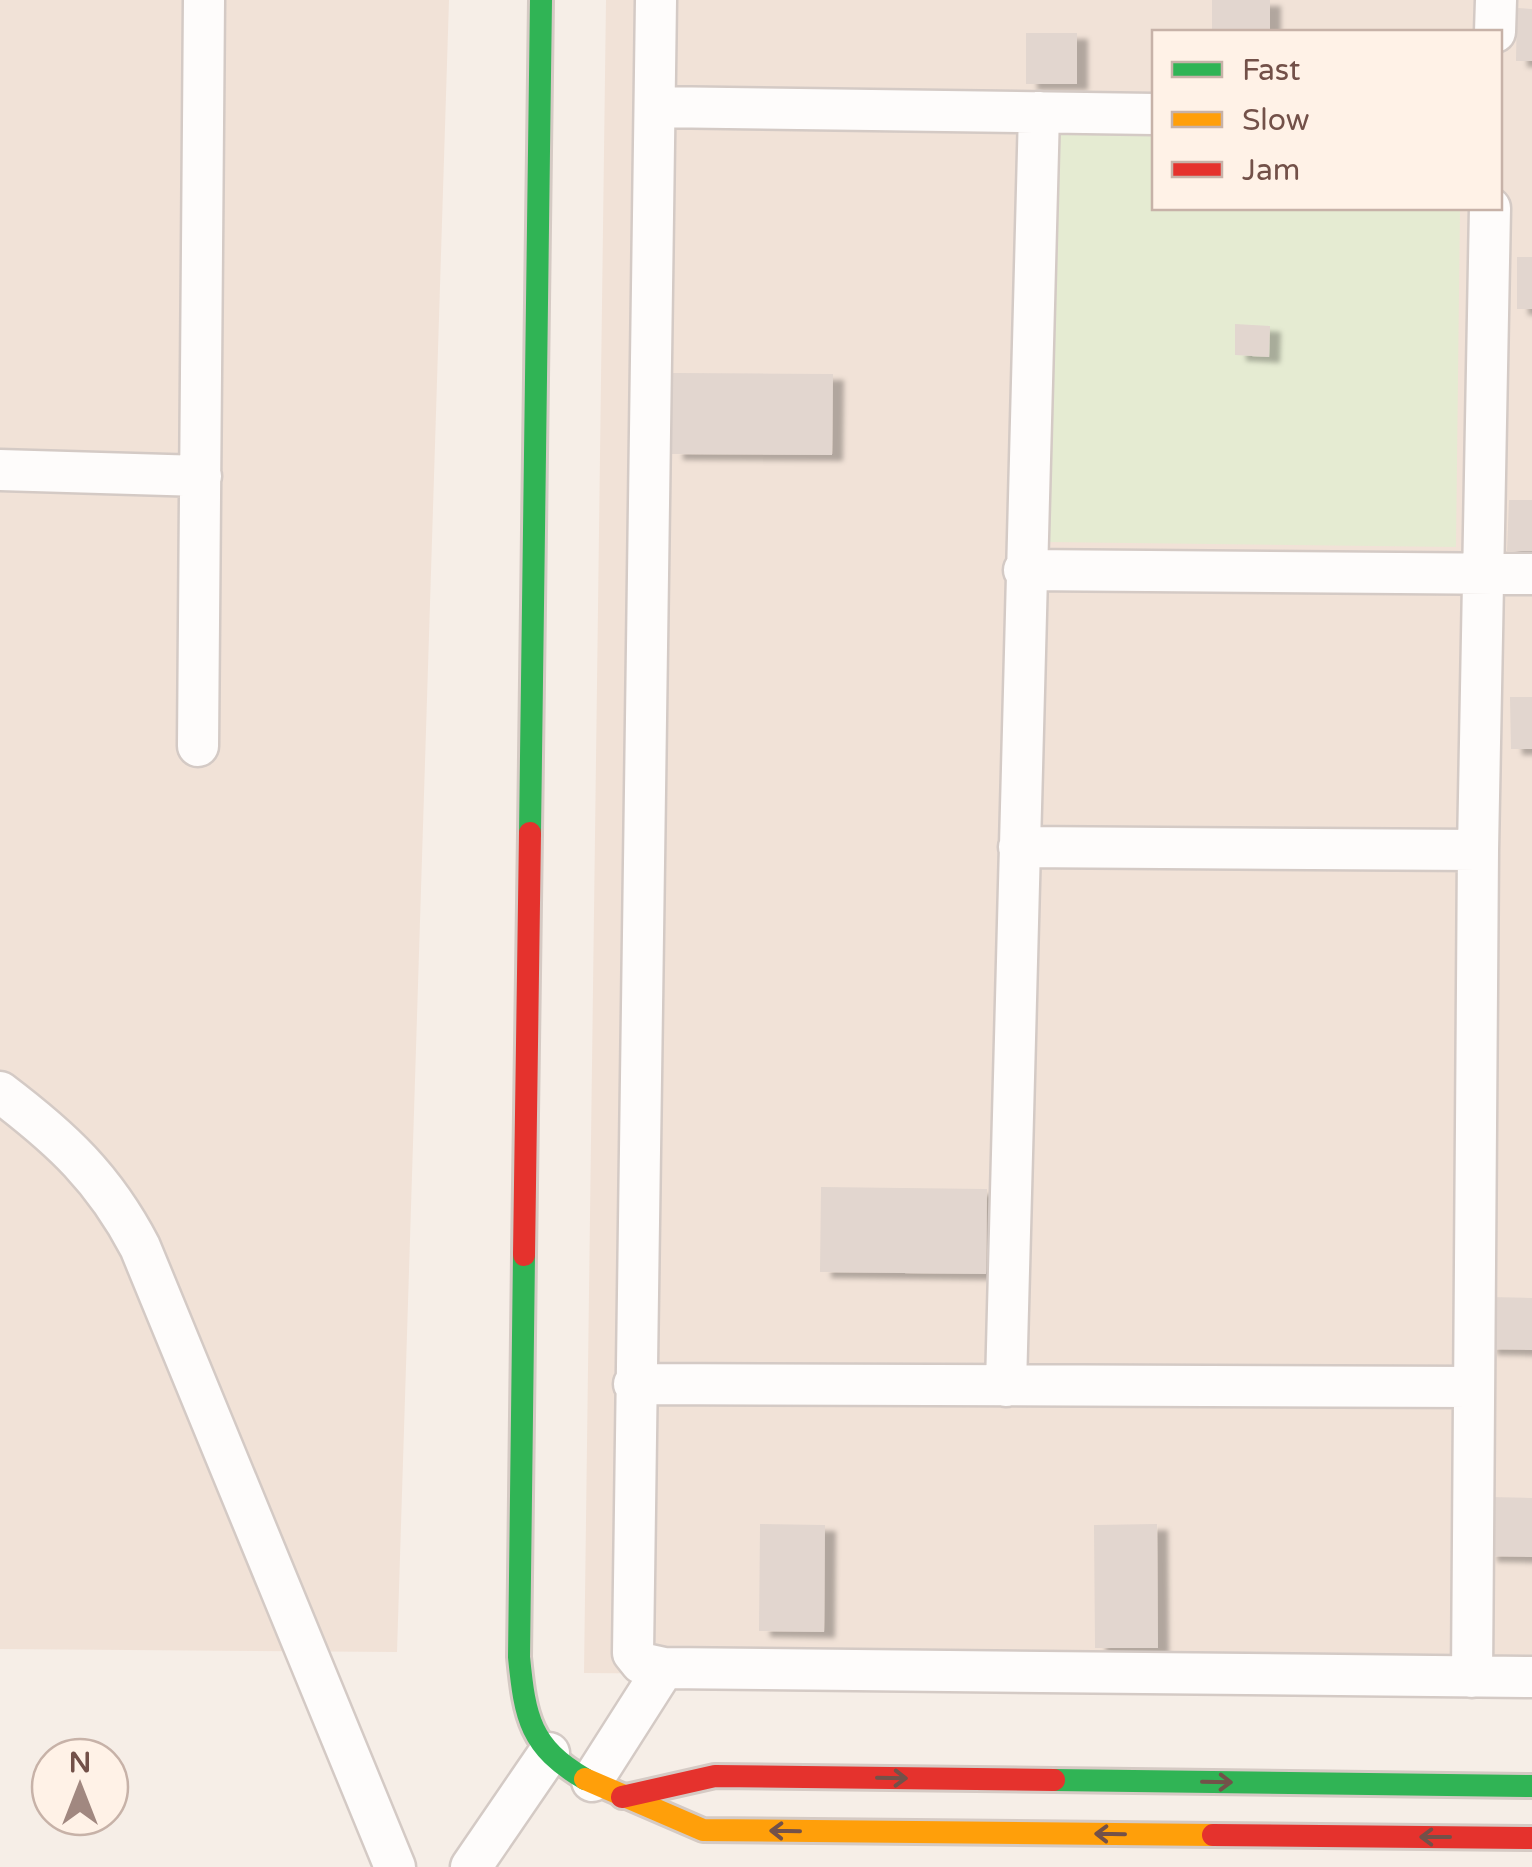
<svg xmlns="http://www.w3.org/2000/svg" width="1532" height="1867" viewBox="0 0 1532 1867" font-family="'Varela Round',sans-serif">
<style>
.residential{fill:#f1e2d7;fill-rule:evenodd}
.green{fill:#e5ebd2}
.building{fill:#e2d6cf;filter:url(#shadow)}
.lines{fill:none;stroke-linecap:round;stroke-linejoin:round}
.street-casing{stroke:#d4cac5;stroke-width:45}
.fast-casing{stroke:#d5cac4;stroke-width:28}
.slow-casing{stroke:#d5cac4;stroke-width:28}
.jam-casing{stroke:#d5cac4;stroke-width:28}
.street{stroke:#fefcfb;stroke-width:40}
.fast{stroke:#30b455;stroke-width:22}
.slow{stroke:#ff9f0a;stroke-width:22}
.jam{stroke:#e5322d;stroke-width:22}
.oneway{stroke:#735149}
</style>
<defs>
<filter id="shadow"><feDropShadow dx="11" dy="6" stdDeviation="2.5" flood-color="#0004"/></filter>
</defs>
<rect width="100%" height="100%" fill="#f6eee7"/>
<path class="residential" d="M0,0H449L397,1652L0,1649Z
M606,0H1532V1681L584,1673ZM1154,32H1500V208H1154Z"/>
<path class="green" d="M1053,132L1154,133V208H1460L1456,547L1047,542Z"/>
<path class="building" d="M1212,0H1270V32H1212Z
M1517,8L1532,9V61H1516Z
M1026,33H1077V84H1026Z
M1517,257H1532V309H1517Z
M1235,324L1270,326L1269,357L1235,355Z
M672,373L833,374L832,455L672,454Z
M1509,500H1532V551H1507Z
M1510,697H1532V749H1511Z
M821,1187L987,1189L986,1274L820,1272Z
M1488,1297L1532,1298V1350L1486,1349Z
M1488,1497L1532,1498V1557L1486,1556Z
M760,1524L825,1525L824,1632L759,1631Z
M1157,1524L1158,1648H1095L1094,1525Z"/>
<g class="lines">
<defs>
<path id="street" d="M656,0L633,1653L641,1663L664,1668L1532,1677
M1495,32L1496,0
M655,107L1154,114
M0,470L201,476
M1024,570L1532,574
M198,746L204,0
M1019,847L1478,850
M0,1092C62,1139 104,1178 140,1247L395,1867
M634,1384L1472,1387
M1006,1386L1039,112
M1472,1677L1478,850L1490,208
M592,1781L664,1668
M471,1867L549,1753"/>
<path id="fast" d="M530,833L541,0
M524,1255L519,1657C525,1718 530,1747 585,1779
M1054,1780L1532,1786"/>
<path id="slow" d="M585,1779L703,1830L1213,1835"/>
<path id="jam" d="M524,1255L530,833
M622,1797L715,1776L1054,1780
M1213,1835L1532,1838"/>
</defs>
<use href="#street" class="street-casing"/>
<use href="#fast" class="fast-casing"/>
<use href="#slow" class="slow-casing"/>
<use href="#jam" class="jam-casing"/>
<use href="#street" class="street"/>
<use href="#fast" class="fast"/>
<use href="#slow" class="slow"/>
<use href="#jam" class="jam"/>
</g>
<defs><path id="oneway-shaft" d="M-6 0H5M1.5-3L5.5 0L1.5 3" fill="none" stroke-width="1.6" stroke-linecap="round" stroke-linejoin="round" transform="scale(2.5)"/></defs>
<g class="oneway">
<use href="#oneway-shaft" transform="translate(892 1778) rotate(1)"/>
<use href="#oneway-shaft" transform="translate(1217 1782) rotate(1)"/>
<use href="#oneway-shaft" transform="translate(785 1831) rotate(-179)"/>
<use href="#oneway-shaft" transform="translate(1110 1834) rotate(-179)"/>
<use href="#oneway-shaft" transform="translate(1435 1837) rotate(-180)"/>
</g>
<rect x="1152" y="30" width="350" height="180" fill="#fff2e7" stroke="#c7b2a8" stroke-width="2.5"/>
<rect x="1172" y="62" width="50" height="15" fill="#30b455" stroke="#c7b2a8" stroke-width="2.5"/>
<text x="1242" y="80" font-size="30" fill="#735149">Fast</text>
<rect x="1172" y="112" width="50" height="15" fill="#ff9f0a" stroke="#c7b2a8" stroke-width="2.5"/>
<text x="1242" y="130" font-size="30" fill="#735149">Slow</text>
<rect x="1172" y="162" width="50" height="15" fill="#e5322d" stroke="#c7b2a8" stroke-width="2.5"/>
<text x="1242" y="180" font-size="30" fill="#735149">Jam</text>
<g transform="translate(80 1787)"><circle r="48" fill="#fff2e7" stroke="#c7b2a8" stroke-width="2.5"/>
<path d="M0-8L18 38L0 25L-18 38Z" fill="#a18880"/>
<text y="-15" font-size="28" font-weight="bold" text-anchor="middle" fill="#735149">N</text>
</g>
</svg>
